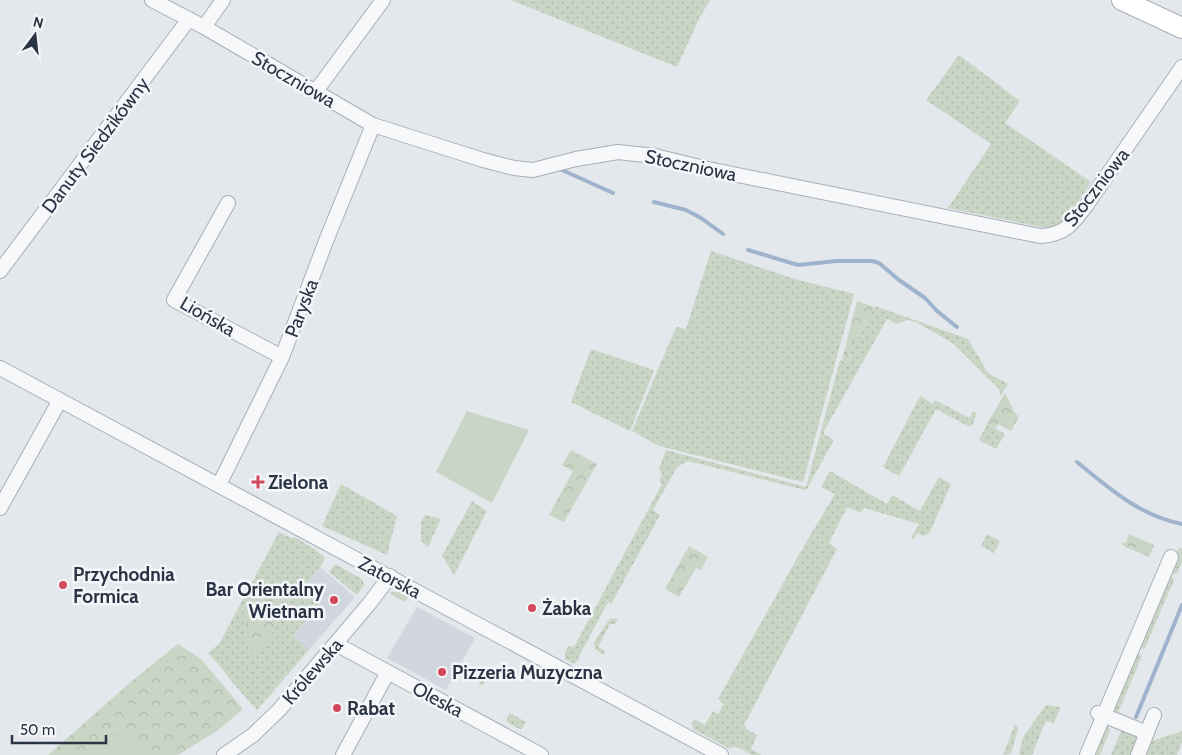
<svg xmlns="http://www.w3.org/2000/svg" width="1182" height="755" viewBox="0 0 1182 755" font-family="Cabin,sans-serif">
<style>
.built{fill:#d2d6de}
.grass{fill:url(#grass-dots)}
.park{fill:url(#park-crowns)}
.pitch{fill:#c9d6c5}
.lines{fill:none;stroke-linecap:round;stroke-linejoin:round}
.stream{stroke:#9fb4cc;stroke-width:4}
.street-casing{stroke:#a9aeb7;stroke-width:16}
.secondary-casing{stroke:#a9aeb7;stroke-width:22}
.street{stroke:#f7f8fa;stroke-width:14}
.secondary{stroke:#fff;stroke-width:20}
.poi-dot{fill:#d1495b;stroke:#f4f6f9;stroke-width:2}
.labels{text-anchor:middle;stroke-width:5;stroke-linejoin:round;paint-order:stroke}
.street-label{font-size:19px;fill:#2b3445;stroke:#f4f6f9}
.poi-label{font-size:19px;font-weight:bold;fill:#2b3445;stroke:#f4f6f9;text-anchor:start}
</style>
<defs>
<pattern id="grass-dots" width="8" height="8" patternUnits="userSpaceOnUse" patternTransform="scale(1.25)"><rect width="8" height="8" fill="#c9d6c5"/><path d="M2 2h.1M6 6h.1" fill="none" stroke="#adb8ab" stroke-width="1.8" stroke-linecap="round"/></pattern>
<pattern id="park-crowns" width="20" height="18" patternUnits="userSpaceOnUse" patternTransform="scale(1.25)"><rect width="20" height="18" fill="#c9d6c5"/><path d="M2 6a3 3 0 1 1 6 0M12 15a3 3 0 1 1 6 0" fill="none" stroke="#adb8ab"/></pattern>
</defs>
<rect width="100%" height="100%" fill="#e4e7ec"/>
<path class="built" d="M320,567L355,597L309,650L292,635L320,602L303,587Z
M417,607L475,638L446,690L387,658Z"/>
<path class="grass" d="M511,0H710L700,17L677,67Z
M959,55L1020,101L1005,123L1091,182L1064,223L1054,227H1041L948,208L991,144L926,100Z
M711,251L795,279L854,294L803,482L659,446L632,431L676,327L686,329Z
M875,306L968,339L988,373L1008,384L1000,396L999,389L954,344L916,322L907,320L897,324L887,319L824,431V434L834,440L807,489L805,490L688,461L677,467L653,510L660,515L611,604L608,602L575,664L565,659V652L569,646L574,647L662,484L659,481L662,473L659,469L666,450L806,487L840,360L849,362L852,347Z
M591,349L654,370L630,431L571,402Z
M920,396L933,404L935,400L969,418L974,411L977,414L972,426H968L936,409L899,476L883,467Z
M987,424L1005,434L996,449L979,440Z
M830,471L887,504L892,495L920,511L939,477L951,484L930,532L924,536L917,533L914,540L911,538L919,524L864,508L861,513L847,507L829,543L837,549L744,725L746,727V729L757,735L751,749L762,755H752L737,747L728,748L693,729L692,723L694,719L705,725L713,711L718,714L724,704L718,699L808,539L835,494L821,487Z
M341,484L397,516L387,555L322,526Z
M472,501L487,511L454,575L442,556Z
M425,515L441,519L428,547L421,541V522Z
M279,532L291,538H296L313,548L325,558L320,567L303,587L321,601L293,635L309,650L257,710L231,681L221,667L208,653L219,644Z
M987,534L1000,541L994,553L981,546Z
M1179,547L1182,549V562L1177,573L1175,574L1169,572Z
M335,564L362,579L364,585L357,595L329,572Z
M1167,575L1173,578L1174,580L1145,648L1143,649L1138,647Z
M395,592L406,593L411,596L408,597L405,602L389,593Z
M611,618L618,619L615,624H610L598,647L605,651L603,654L595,649L594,643L608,621Z
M1136,651L1142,656L1117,715L1114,709Z
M486,668L491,669L482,686C477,681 476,677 480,671Z
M1046,705L1061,707L1054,723L1046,721L1032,755H1019L1023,737Z
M510,713L526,722L521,730L506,721Z
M1015,724L1018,729L1011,754L1003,755Z
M1107,726L1110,730L1109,733L1100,755H1092Z
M1122,729L1134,734L1136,738L1132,755H1111Z
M1182,731V742L1177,755H1146L1152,741Z"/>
<path class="park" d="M857,301L874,307L852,347L849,362L842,360Z
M1005,393C1010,401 1012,411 1019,417L1011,431L998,424L996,428L987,424Z
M571,450L597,464L564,522L549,515L573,471L562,465Z
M1129,534L1154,545L1149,557L1122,545L1123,542L1126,543Z
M689,546L708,557L701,570L696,568L679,597L665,589Z
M266,593C274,593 279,594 282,602C278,619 272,644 256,653L249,652C245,642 245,614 249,604C253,597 259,595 266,593Z
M178,644L201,659L243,709L217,731L178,755H48L133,680Z"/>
<path class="pitch" d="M467,411L529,430L492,503L436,472Z
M122,732L139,746L132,755H92Z"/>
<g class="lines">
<path class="stream" d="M562,170L613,193
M654,202L686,210L701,218L723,234
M748,250L798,265L836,261H872L879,263L899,280L925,298L937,311L957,327
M1077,462C1109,488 1140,516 1182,524
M1136,717L1182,605"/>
<defs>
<path id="street" d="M152,0L204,27L373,125L483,160L514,168L533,170L576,159L618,152L655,156L708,169L1040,236C1066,235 1074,222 1088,203L1182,67
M204,27L223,0
M316,91L383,0
M228,203L174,300L282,357
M0,271L189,19
M0,368L721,755
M219,485L282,357L326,241L373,125
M0,508L60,400
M336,644L541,755
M1098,713L1147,733
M224,755L253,735L279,710L369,604L390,576
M343,755L388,672
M1087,755L1171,557
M1138,755L1154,715"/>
<path id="secondary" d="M1122,0L1182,28"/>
</defs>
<use href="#street" class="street-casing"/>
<use href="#secondary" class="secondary-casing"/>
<use href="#street" class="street"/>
<use href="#secondary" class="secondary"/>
</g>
<g class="poi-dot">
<path d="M255.5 474.5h5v5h5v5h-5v5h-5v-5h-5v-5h5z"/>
<circle cx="63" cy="585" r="5"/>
<circle cx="334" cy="600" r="5"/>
<circle cx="532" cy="608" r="5"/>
<circle cx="442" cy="672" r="5"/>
<circle cx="337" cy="708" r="5"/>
</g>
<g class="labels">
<g class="street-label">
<text transform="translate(294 79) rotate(30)" y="7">Stoczniowa</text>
<text transform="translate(95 145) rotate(-53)" y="7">Danuty Siedzikówny</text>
<text transform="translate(691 165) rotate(12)" y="7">Stoczniowa</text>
<text transform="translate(1096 187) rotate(-52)" y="7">Stoczniowa</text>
<text transform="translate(301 308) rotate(-69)" y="7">Paryska</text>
<text transform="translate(208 316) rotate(30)" y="7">Liońska</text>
<text transform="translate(390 577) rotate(28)" y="7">Zatorska</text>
<text transform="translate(312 671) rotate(-49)" y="7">Królewska</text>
<text transform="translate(438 699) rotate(28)" y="7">Oleska</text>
</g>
<g class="poi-label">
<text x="268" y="489">Zielona</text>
<text x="73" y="581">Przychodnia<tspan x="73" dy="22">Formica</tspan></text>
<text x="324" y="596" text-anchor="end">Bar Orientalny<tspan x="324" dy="22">Wietnam</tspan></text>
<text x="542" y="615">Żabka</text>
<text x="452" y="679">Pizzeria Muzyczna</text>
<text x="347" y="715">Rabat</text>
</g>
</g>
<g transform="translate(35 35) rotate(15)" stroke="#f4f6f9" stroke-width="4" paint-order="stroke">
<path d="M0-4L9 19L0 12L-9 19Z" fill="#2b3445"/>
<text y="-8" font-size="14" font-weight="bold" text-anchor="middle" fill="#2b3445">N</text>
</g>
<path d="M12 735v8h94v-8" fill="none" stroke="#2b3445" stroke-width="2.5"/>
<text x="20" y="735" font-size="15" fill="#2b3445" stroke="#f4f6f9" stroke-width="4" paint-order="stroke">50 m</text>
</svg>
